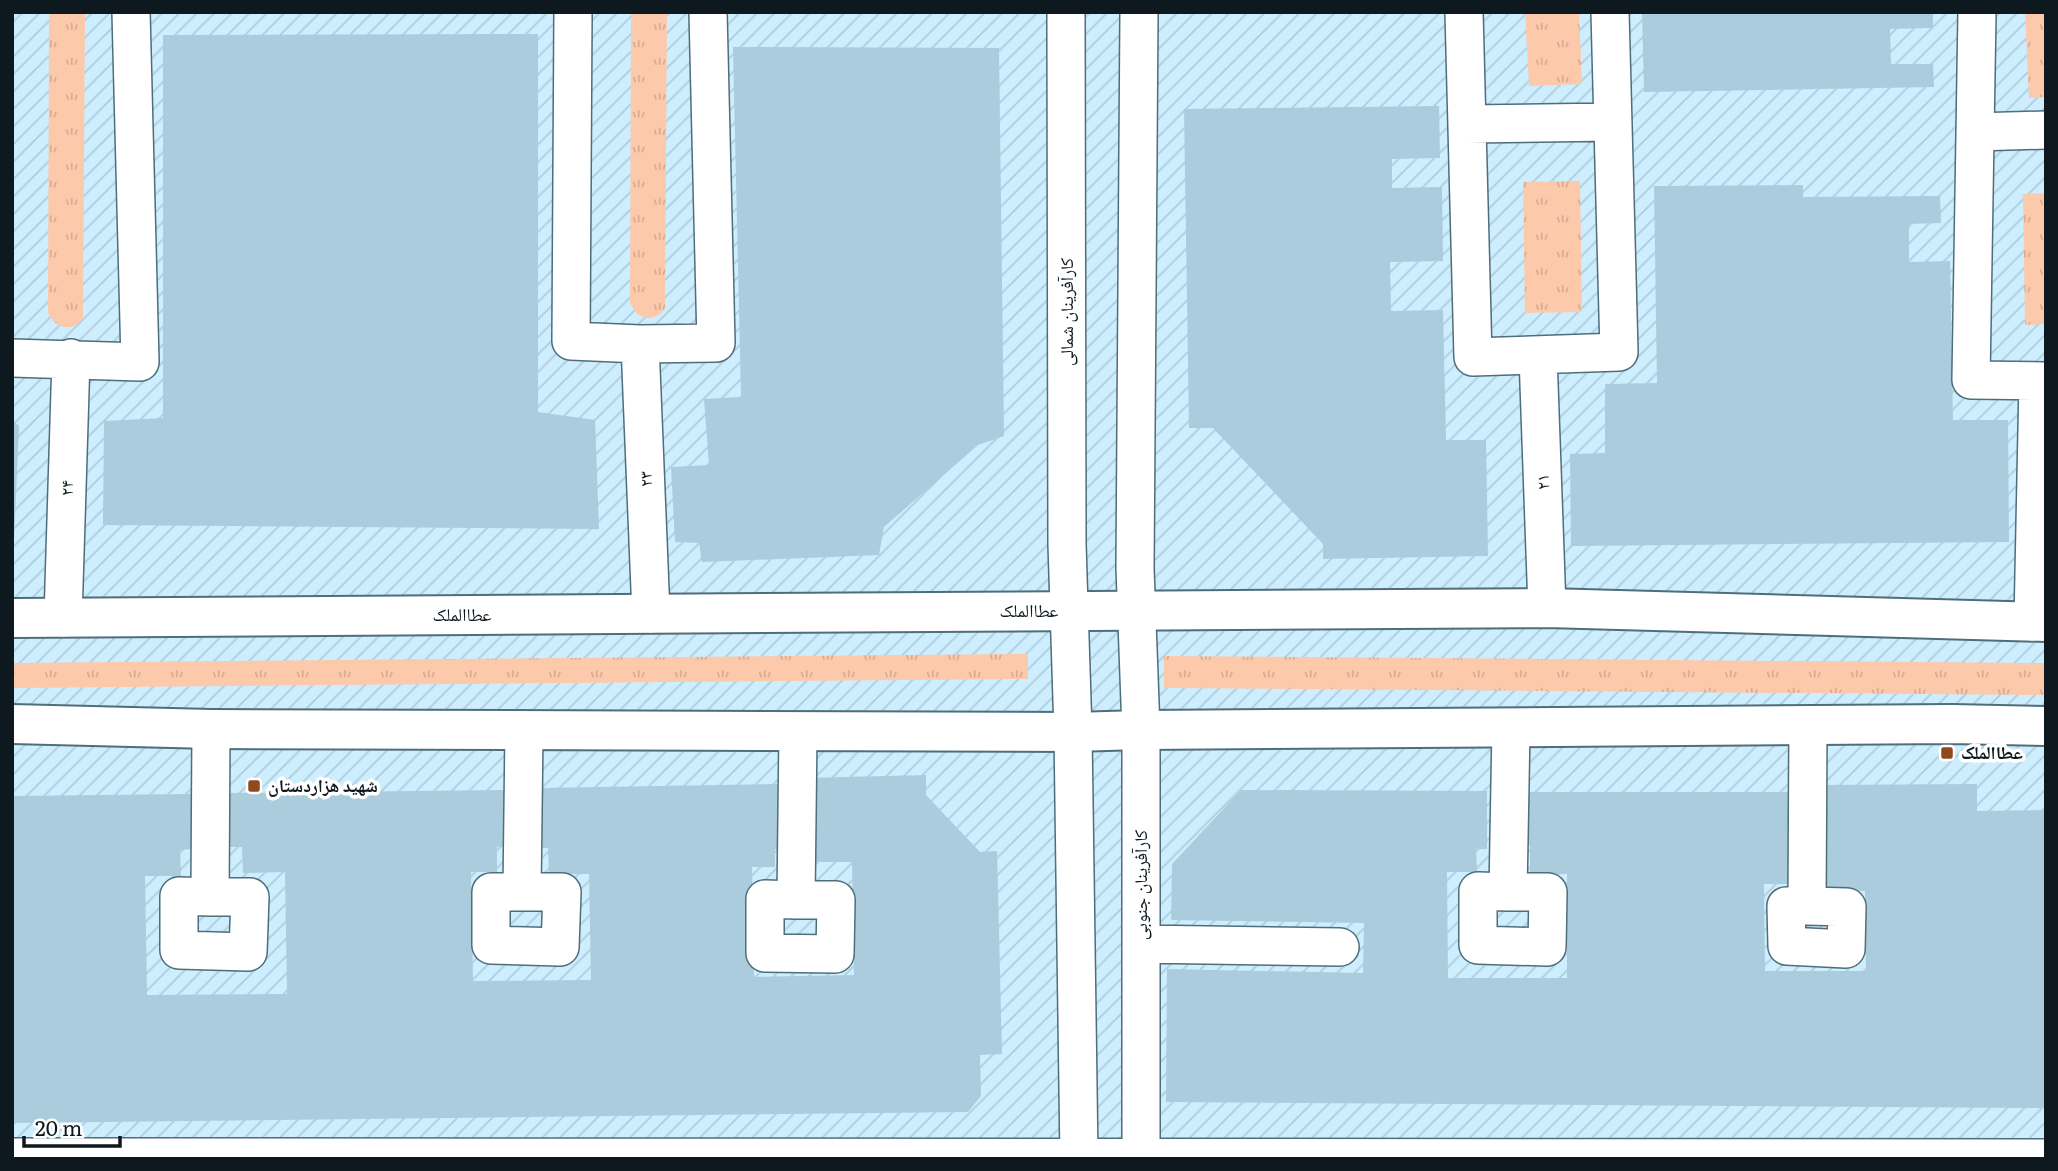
<svg xmlns="http://www.w3.org/2000/svg" width="2058" height="1171" viewBox="0 0 2058 1171" font-family="Literata,'Noto Naskh Arabic',serif">
<style>
.industrial{fill:url(#industrial-furrows)}
.grass{fill:url(#grass-tufts)}
.building{fill:#abccdc}
.lines{fill:none;stroke-linecap:round;stroke-linejoin:round}
.minor-casing{stroke:#4f6d7b;stroke-width:40}
.major-casing{stroke:#4f6d7b;stroke-width:42}
.minor{stroke:#fff;stroke-width:37}
.major{stroke:#fff;stroke-width:38}
.poi-dot{fill:#8e4a1c;stroke:#fff;stroke-width:2.5}
.labels{text-anchor:middle;stroke-width:7;stroke-linejoin:round;paint-order:stroke}
.street-label{font-size:18px;fill:#0d191f;stroke:#fff}
.poi-label{font-size:18px;font-weight:bold;fill:#0d191f;stroke:#fff;text-anchor:start}
</style>
<defs>
<pattern id="industrial-furrows" width="10" height="10" patternUnits="userSpaceOnUse" patternTransform="scale(1.75)"><rect width="10" height="10" fill="#cdeeff"/><path d="M-1 1l2-2M0 10L10 0M9 11l2-2" fill="none" stroke="#afccda"/></pattern>
<pattern id="grass-tufts" width="24" height="20" patternUnits="userSpaceOnUse" patternTransform="scale(1.75)"><rect width="24" height="20" fill="#fdc9ab"/><path d="M3 7l-1-3M5 7V3M7 7l1-3M15 17l-1-3M17 17v-4M19 17l1-3" fill="none" stroke="#d8ac93"/></pattern>
</defs>
<rect width="100%" height="100%" fill="#e8f5fc"/>
<path class="industrial" d="M12,12H2046V1159H12Z"/>
<path class="grass" d="M49,12H85L83,318C72,333 54,329 48,312Z
M631,12H667L665,308C654,324 636,320 630,302Z
M1525,12H1579L1582,84L1529,86Z
M2025,12H2046V97L2029,98Z
M1580,181L1582,312L1525,313L1523,182Z
M2046,193V324L2025,325L2023,194Z
M1028,654V679L12,688V663Z
M1164,656L2046,663V695L1164,688Z"/>
<path class="building" d="M1642,12H1933V28L1890,29L1891,64H1933L1934,87L1644,92Z
M538,34V412L595,420L599,529L103,525L104,421L163,418V35Z
M733,47L999,48L1004,436L978,445L884,527L879,555L702,562L699,543L675,542L671,467L709,465L704,399L741,397Z
M1439,106L1440,158L1392,159V188L1442,187L1443,261L1390,262L1391,311L1443,310L1446,440H1486L1488,556L1323,559V544L1213,428H1189L1184,109Z
M1803,185V197L1940,196L1941,223L1909,224V262L1950,261L1953,420H2008L2009,542L1571,546L1570,454L1605,453V384L1657,383L1654,186Z
M12,420L19,426L14,541H12Z
M926,775V795L980,852L997,851L1002,1054L980,1055L981,1096L968,1112L12,1123V796L191,794V849L180,850L181,876H145L147,995L287,994L285,872L243,873L242,847H228L227,793L504,790L505,846L497,847V872H471L473,981L591,980L589,874H549L548,848H540L539,788L780,784L781,849H775V867H752L754,977L854,975L852,862H814L804,778Z
M1977,784V811L2046,810V1108L1166,1102L1167,969L1363,973L1364,923L1171,920L1172,864L1241,790L1487,791V849H1476L1477,872H1447L1448,978H1567V874L1530,875V845H1517V792H1796L1797,884H1764L1765,971H1866L1865,891H1818L1817,785Z"/>
<g class="lines">
<defs>
<path id="minor" d="M573,12L571,341L640,344L716,343L708,12
M1066,12L1067,544L1073,732L1079,1159
M1139,12L1135,568L1141,730V1159
M1464,12L1473,357L1619,352L1610,12
M1977,12L1971,380L2046,381
M1467,124L1612,122
M1975,132L2046,130
M640,344L651,614
M1538,356L1547,608
M12,358L140,362L131,12
M63,618L71,358
M2033,622L2038,381
M522,892H491V945L560,947L562,892H522L524,731
M1508,892L1478,891V945L1547,947L1548,892H1508L1511,728
M210,897L179,896V950L248,952L250,897H210L211,729
M796,900L765,899V953L835,954L836,900H796L798,732
M1807,906H1786L1787,946L1846,949L1847,907L1807,906L1808,725
M1141,944L1340,947
M12,1157L2046,1158"/>
<path id="major" d="M12,618L1547,608L2046,622
M12,724L211,729L1073,732L1141,730L1952,724L2046,726"/>
</defs>
<use href="#minor" class="minor-casing"/>
<use href="#major" class="major-casing"/>
<use href="#minor" class="minor"/>
<use href="#major" class="major"/>
</g>
<g class="poi-dot">
<rect x="1940" y="746" width="14" height="14" rx="3.5"/>
<rect x="247" y="779" width="14" height="14" rx="3.5"/>
</g>
<g class="labels">
<g class="street-label">
<text transform="translate(1067 312) rotate(-90)" y="6">کارآفرینان شمالی</text>
<text transform="translate(646 479) rotate(-92)" y="6">۲۳</text>
<text transform="translate(1543 482) rotate(-92)" y="6">۲۱</text>
<text transform="translate(67 488) rotate(-88)" y="6">۲۴</text>
<text x="1029" y="617">عطاالملک</text>
<text x="462" y="621">عطاالملک</text>
<text transform="translate(1141 885) rotate(-90)" y="6">کارآفرینان جنوبی</text>
</g>
<g class="poi-label">
<text x="1961" y="759">عطاالملک</text>
<text x="268" y="792">شهید هزاردستان</text>
</g>
</g>
<rect width="2058" height="1171" fill="none" stroke="#0d191f" stroke-width="28"/>
<path d="M24 1136v10h96v-10" fill="none" stroke="#0d191f" stroke-width="3.5"/>
<text x="35" y="1136" font-size="21" fill="#0d191f" stroke="#ffffff" stroke-width="5" paint-order="stroke">20 m</text>
</svg>
